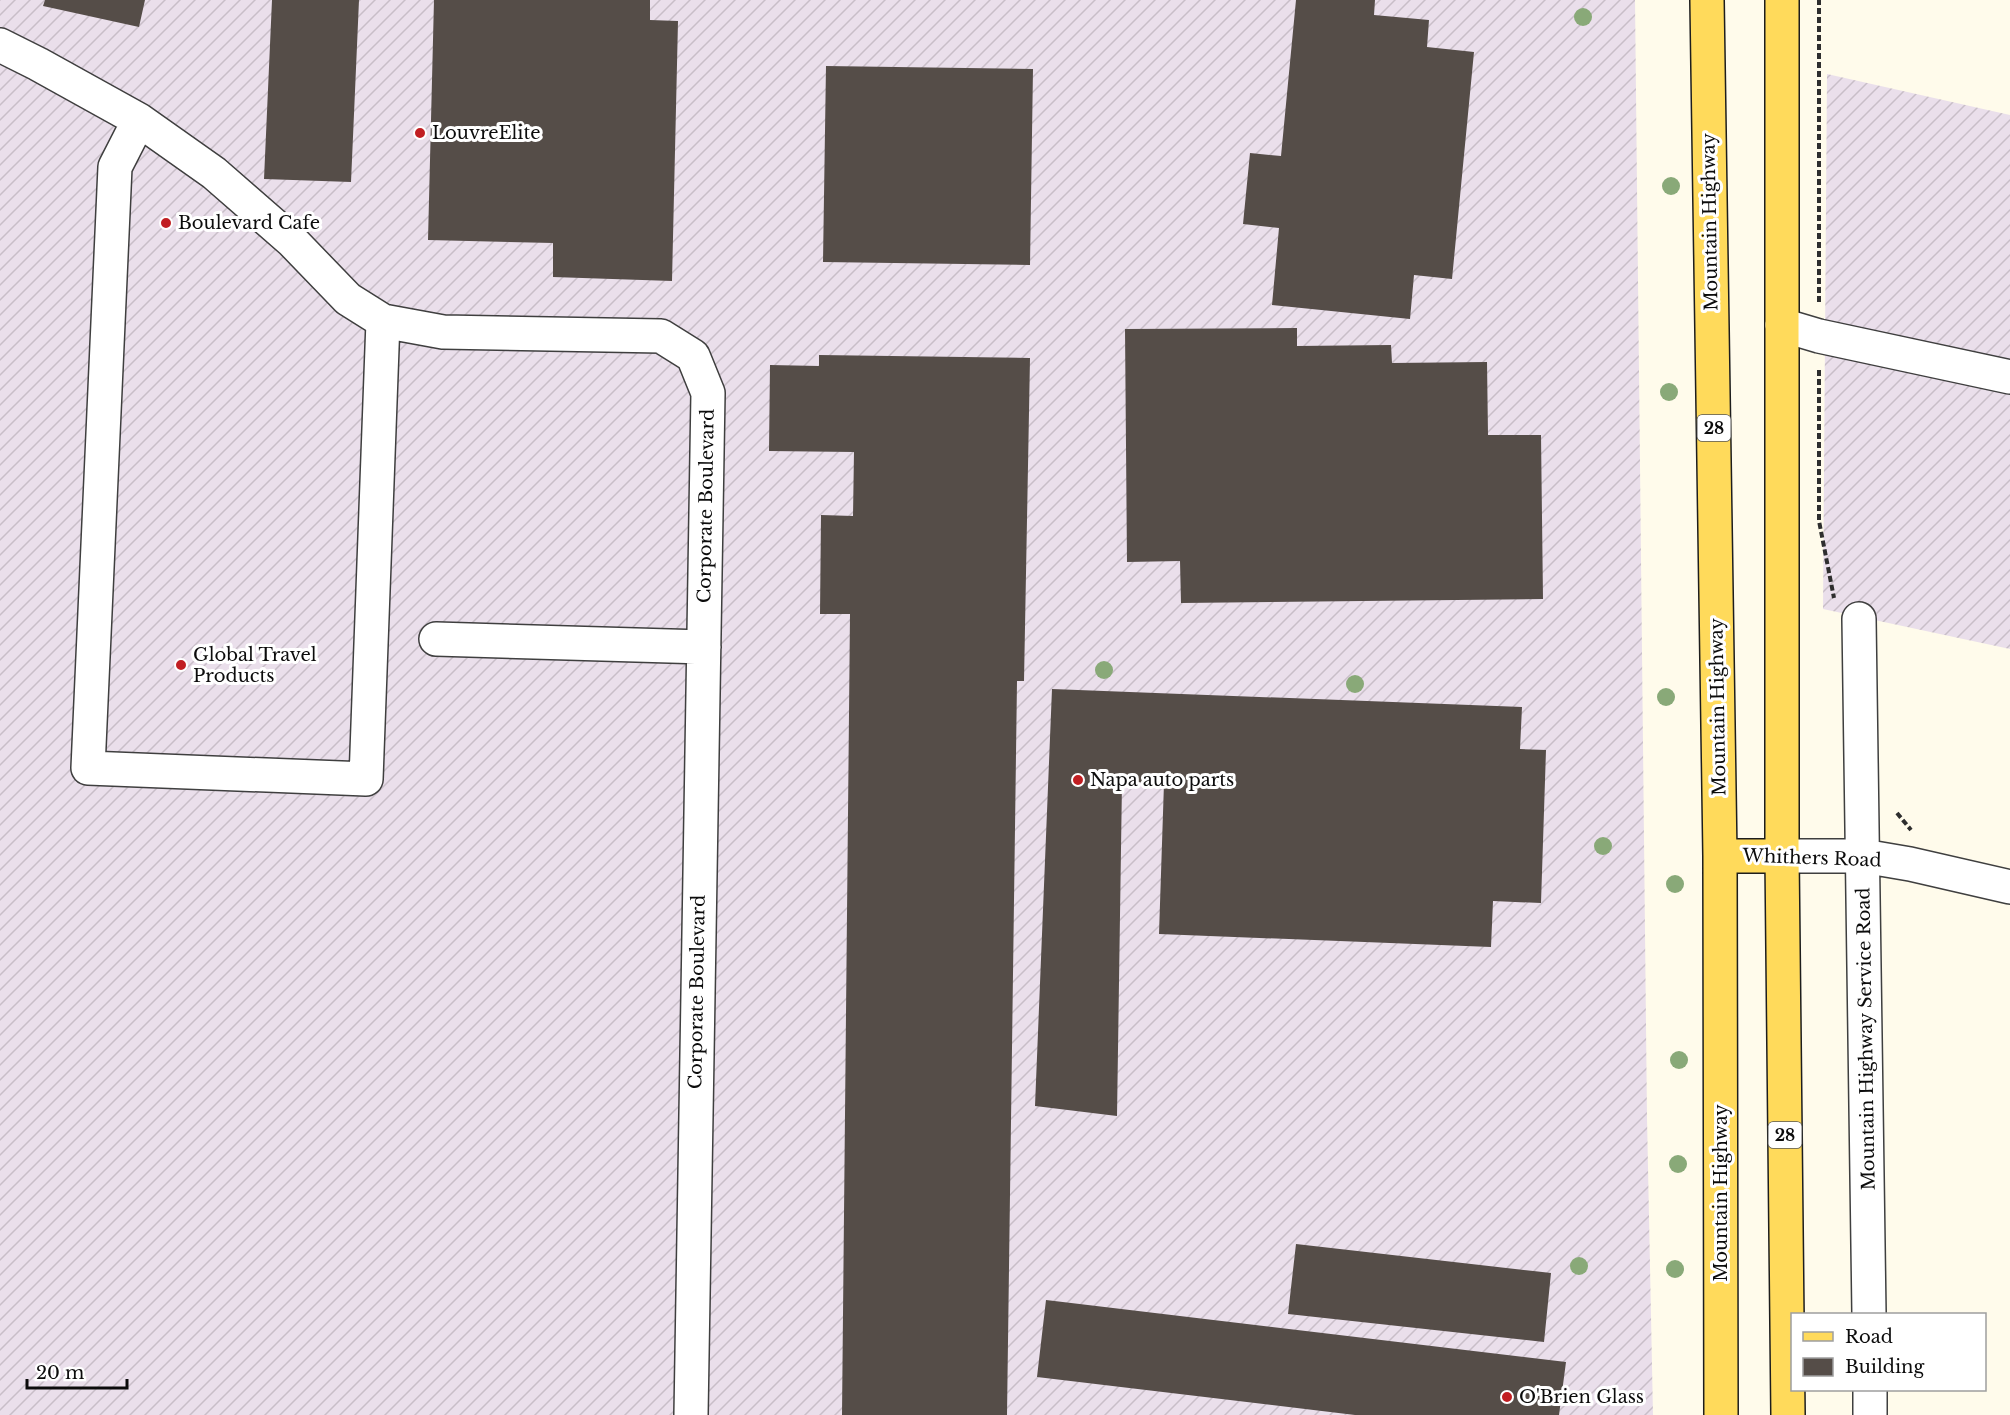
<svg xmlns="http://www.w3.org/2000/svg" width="2010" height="1415" viewBox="0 0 2010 1415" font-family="'Libre Baskerville',serif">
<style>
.industrial{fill:url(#industrial-furrows)}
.building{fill:#554d48}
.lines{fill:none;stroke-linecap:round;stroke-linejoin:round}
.minor-casing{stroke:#3f3f3f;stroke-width:36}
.major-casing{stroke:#1d1d1d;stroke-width:36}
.path{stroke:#2e2e2e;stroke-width:4;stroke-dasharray:6 3;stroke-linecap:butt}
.minor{stroke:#fff;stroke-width:33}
.major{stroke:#ffda5b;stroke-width:33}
.tree{fill:#89a978}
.poi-dot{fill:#c11e22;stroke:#fff;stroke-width:2}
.labels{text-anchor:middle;stroke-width:6;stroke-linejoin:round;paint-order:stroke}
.shield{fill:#fff;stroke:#555;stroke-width:1.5}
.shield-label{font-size:16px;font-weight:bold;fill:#0c0c0c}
.poi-label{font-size:18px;fill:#0c0c0c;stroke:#fff;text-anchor:start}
.street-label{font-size:18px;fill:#0c0c0c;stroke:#fff}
</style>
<defs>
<pattern id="industrial-furrows" width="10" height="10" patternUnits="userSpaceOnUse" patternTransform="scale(1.5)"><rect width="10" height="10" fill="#eadfeb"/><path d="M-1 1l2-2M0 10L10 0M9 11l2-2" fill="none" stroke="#c8bec8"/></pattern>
</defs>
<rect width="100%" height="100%" fill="#fffbeb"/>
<path class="industrial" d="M0,0H1635L1647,1118L1653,1415H0Z
M1827,74L2010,115V649L1823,609Z"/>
<path class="building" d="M45,0H145L139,27L43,6Z
M272,0H359L351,182L264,179Z
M434,0H650V20L678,21L672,281L553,277V243L428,240Z
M1296,0H1375L1374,15L1429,20L1427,47L1474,52L1452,279L1414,275L1410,319L1272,305L1279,228L1243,224L1250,153L1281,156Z
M826,66L1033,69L1030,265L823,262Z
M1297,328V346L1391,345L1392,363L1487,362L1488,435H1541L1543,599L1181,603L1180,561L1127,562L1125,329Z
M819,355L1030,358L1024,681H1017L1007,1415H842L850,614H820L821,515L853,516L854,452L769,451L770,365L819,366Z
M1052,689L1522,707L1520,749L1546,750L1541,903L1493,901L1491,947L1159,934L1164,783L1122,782L1117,1116L1035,1106Z
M1296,1244L1551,1273L1544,1342L1288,1314Z
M1046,1300L1566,1362L1559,1415H1355L1037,1377Z"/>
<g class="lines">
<defs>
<path id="minor" d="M0,45L38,64L139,120L214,173L292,241L348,299L383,321L443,332L661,336L693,356L708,393L691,1415
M139,120L115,167L88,768L366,779L383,321
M1782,325L1819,336L2010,377
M1859,619L1869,1314
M436,639L704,647
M1782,856H1863L1910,864L2010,887
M1870,1390V1415"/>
<path id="major" d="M1707,0L1720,856L1721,1415
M1782,0V856L1788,1415
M1720,856H1782"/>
</defs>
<use href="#minor" class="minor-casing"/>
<use href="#major" class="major-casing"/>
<path class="path" d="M1819,302V0
M1819,370V521L1834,598
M1897,813L1911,830"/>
<use href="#minor" class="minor"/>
<use href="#major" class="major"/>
</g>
<g class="tree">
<circle cx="1583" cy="17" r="9"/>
<circle cx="1671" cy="186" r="9"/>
<circle cx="1669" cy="392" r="9"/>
<circle cx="1104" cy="670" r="9"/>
<circle cx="1355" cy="684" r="9"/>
<circle cx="1666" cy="697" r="9"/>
<circle cx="1603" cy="846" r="9"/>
<circle cx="1675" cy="884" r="9"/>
<circle cx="1679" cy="1060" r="9"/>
<circle cx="1678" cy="1164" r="9"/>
<circle cx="1579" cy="1266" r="9"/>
<circle cx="1675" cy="1269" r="9"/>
</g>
<g class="poi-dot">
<circle cx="420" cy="133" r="6"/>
<circle cx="166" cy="223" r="6"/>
<circle cx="181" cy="665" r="6"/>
<circle cx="1078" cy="780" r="6"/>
<circle cx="1507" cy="1397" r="6"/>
</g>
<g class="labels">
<g class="shield">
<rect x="1697.5" y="415" width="33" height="26" rx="4.5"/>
<rect x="1768.5" y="1122" width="33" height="26" rx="4.5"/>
</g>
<g class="shield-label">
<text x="1714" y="434">28</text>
<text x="1785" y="1141">28</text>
</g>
<g class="poi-label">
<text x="432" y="139">LouvreElite</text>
<text x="178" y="229">Boulevard Cafe</text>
<text x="193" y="661">Global Travel<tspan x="193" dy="21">Products</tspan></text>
<text x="1090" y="786">Napa auto parts</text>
<text x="1519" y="1403">O'Brien Glass</text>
</g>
<g class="street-label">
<text transform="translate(1710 222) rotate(-91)" y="6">Mountain Highway</text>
<text transform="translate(706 506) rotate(-89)" y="6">Corporate Boulevard</text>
<text transform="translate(1718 707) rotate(-91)" y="6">Mountain Highway</text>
<text transform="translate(1812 858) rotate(2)" y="6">Whithers Road</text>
<text transform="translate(697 992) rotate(-89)" y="6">Corporate Boulevard</text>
<text transform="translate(1866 1039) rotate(-91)" y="6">Mountain Highway Service Road</text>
<text transform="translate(1721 1193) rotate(-90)" y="6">Mountain Highway</text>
</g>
</g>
<rect x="1791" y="1313" width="195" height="78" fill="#ffffff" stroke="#9e9e9e" stroke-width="1.5"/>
<rect x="1803" y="1332" width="30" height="9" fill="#ffda5b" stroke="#9e9e9e" stroke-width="1.5"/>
<text x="1845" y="1343" font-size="18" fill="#0c0c0c">Road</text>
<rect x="1803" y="1358" width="30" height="18" fill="#554d48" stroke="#9e9e9e" stroke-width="1.5"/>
<text x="1845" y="1373" font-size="18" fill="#0c0c0c">Building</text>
<path d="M27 1379v9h100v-9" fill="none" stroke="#0c0c0c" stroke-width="3"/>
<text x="36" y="1379" font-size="18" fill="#0c0c0c" stroke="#ffffff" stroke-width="4.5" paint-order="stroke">20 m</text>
</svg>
